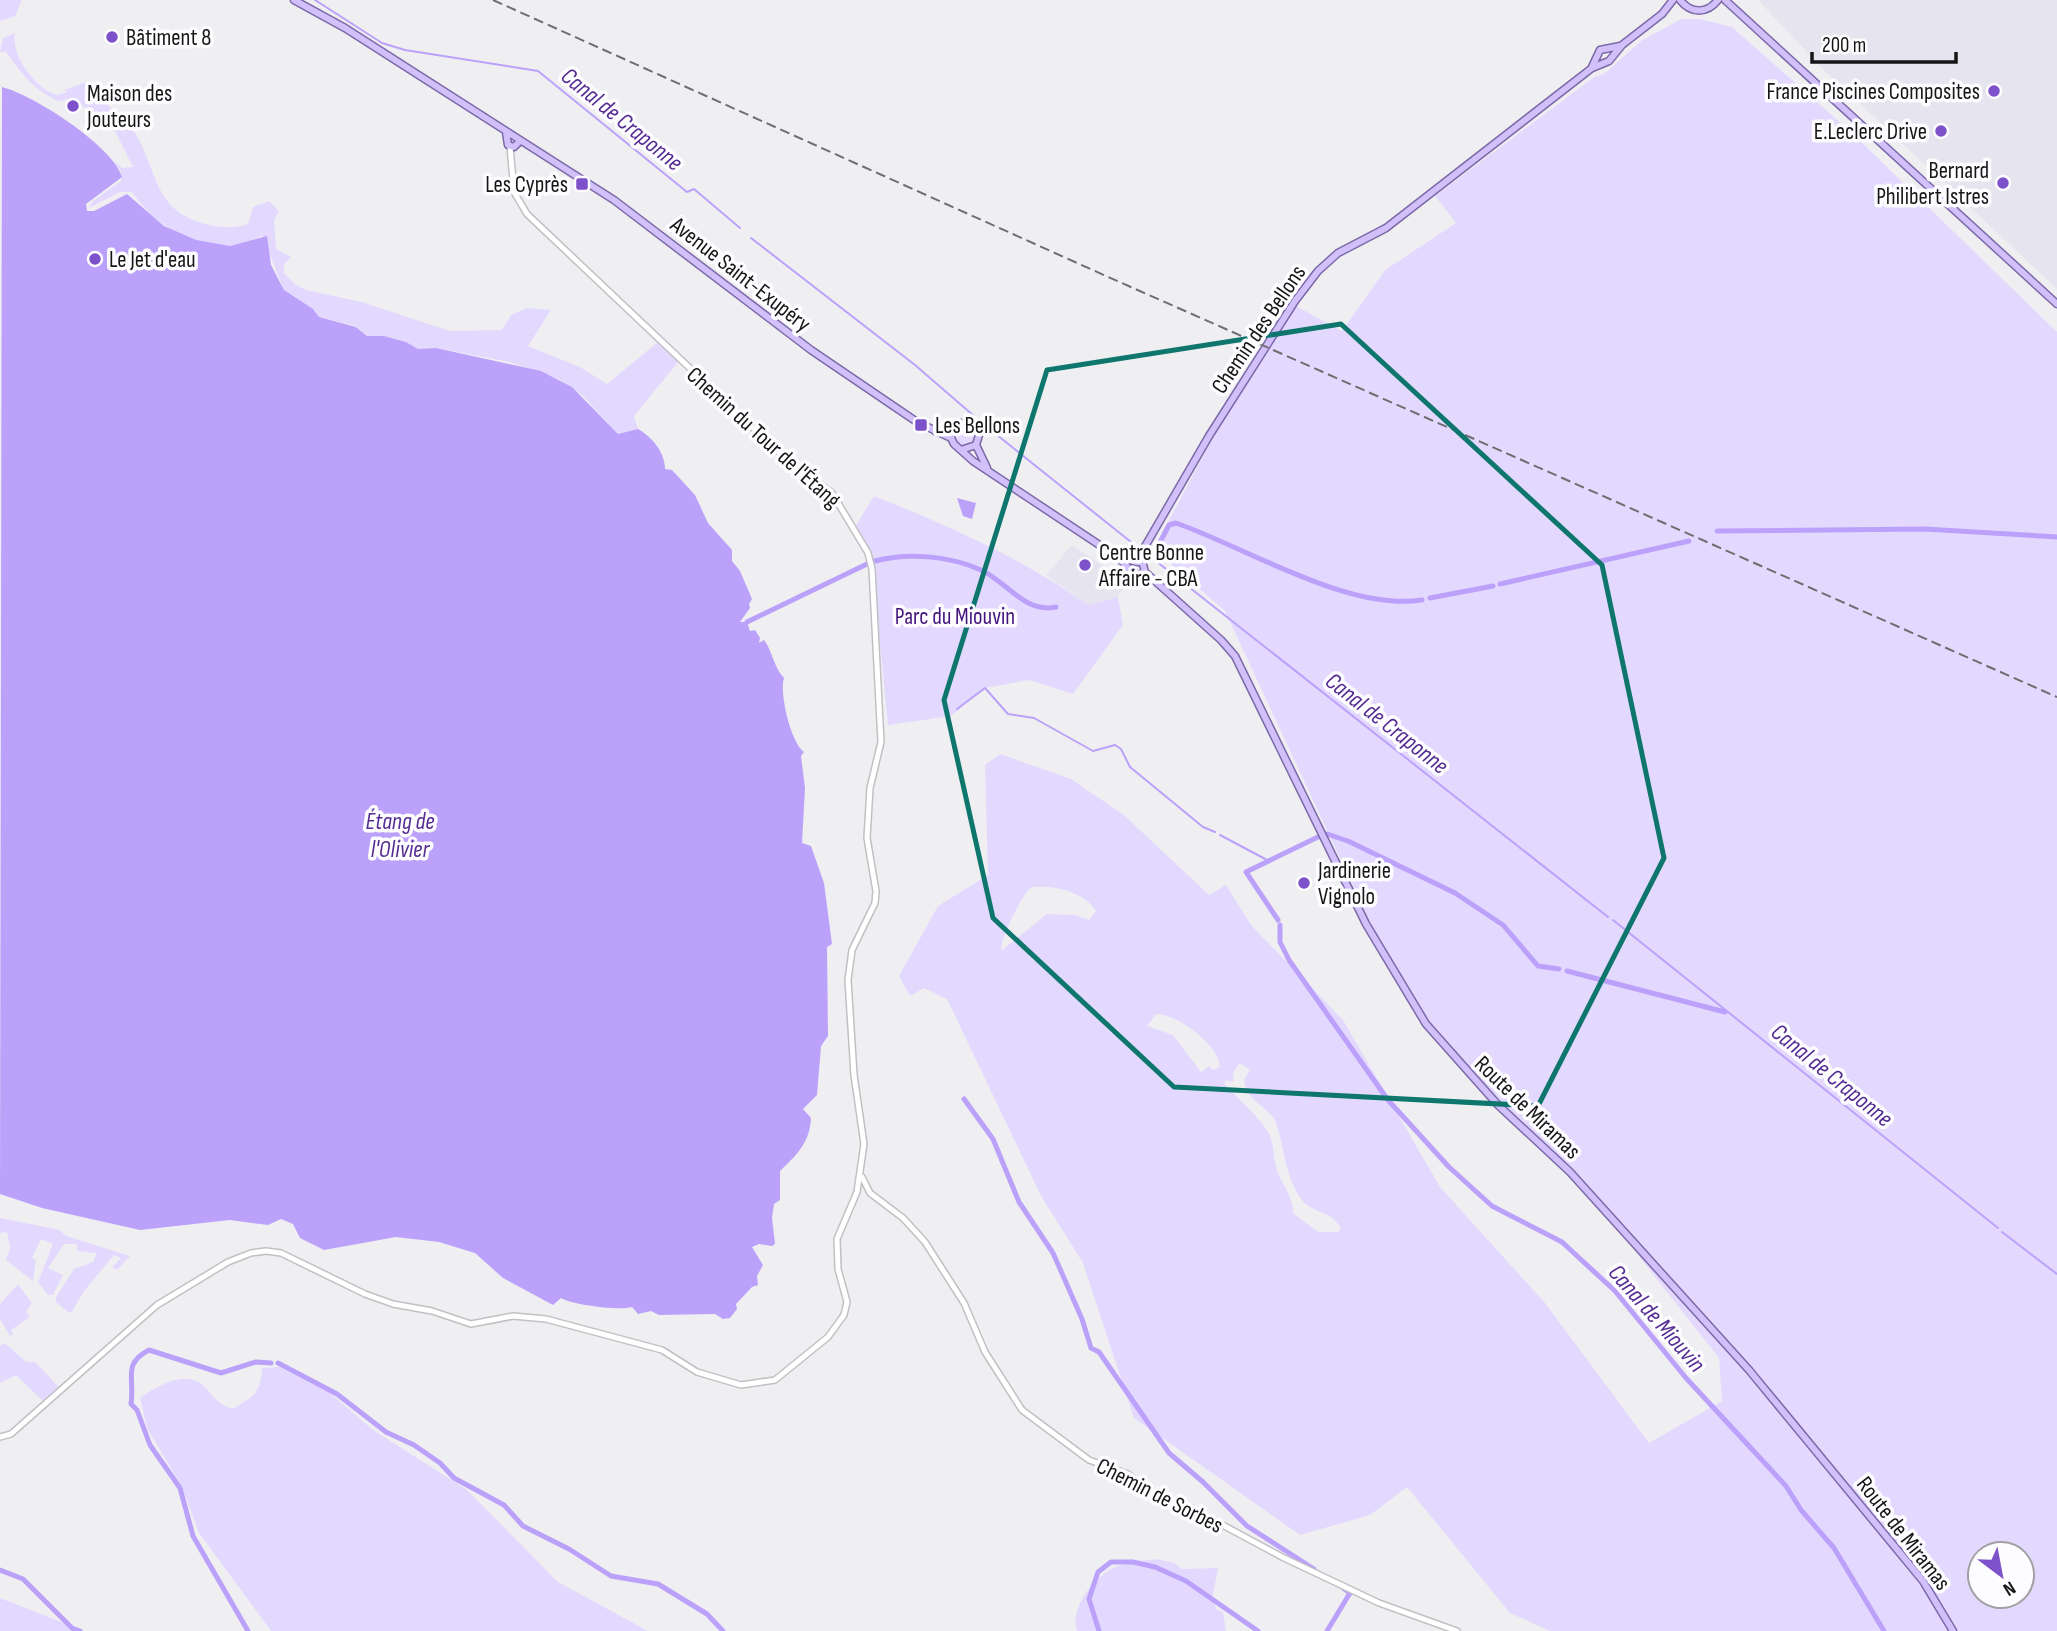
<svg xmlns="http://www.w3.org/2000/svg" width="2057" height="1631" viewBox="0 0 2057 1631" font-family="'Sofia Sans Condensed',sans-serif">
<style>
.built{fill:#e6e4ee}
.green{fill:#e3d9ff;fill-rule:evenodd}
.water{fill:#bba1fa}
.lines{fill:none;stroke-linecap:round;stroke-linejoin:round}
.stream{stroke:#bba1fa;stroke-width:2}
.canal{stroke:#bba1fa;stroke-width:5}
.minor-casing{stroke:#c1c0c4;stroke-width:8}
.major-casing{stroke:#7c69a8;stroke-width:9}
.minor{stroke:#fff;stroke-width:5}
.major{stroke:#d1c0fa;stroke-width:6}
.rail{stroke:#6e6d6f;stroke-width:2;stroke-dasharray:10 5;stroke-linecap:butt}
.marked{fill:none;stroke:#0f766e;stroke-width:5;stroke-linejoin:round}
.poi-dot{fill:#7d51ca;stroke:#fdfcff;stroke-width:2.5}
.labels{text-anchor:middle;stroke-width:7;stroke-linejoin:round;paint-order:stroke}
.poi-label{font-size:23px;fill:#161516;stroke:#fdfcff;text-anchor:start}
.street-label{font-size:23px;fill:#161516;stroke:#fdfcff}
.park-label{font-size:23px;fill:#42147c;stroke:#fdfcff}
.water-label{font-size:24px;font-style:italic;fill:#542c91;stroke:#fdfcff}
</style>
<rect width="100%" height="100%" fill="#efeff2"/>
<path class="built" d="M1758,0H2057V289L1822,68Z
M1072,545L1128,582L1118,597L1088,605L1046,575Z"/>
<path class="green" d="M0,0H22L15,16L0,21Z
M1681,19H1700L1732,27L1852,133L2057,332V1631H1550L1510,1613L1407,1487L1370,1515L1300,1535L1134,1418L1083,1263L1041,1196L947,999L924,988L910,996L899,976L938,906L988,875L985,765L1000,754L1071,779L1124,815L1209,895L1226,885L1251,925L1343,1020L1440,1187L1545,1303L1649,1443L1722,1401L1719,1358L1619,1231L1406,1000L1225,611L1154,549L1222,420L1296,306L1342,331L1385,270L1456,223L1435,196L1594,77L1604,74L1641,41ZM1032,887C1053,885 1084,891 1096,911L1089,920L1075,915L1047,914L1001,951C1001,938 1021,895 1032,887ZM1156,1014C1178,1014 1219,1045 1220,1067L1213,1070L1209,1066L1201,1072L1173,1035L1147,1026ZM1240,1063L1250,1070L1244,1080C1248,1105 1270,1106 1276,1123C1285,1149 1285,1177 1302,1200C1313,1214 1329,1209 1341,1228L1338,1232H1318L1293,1213C1293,1197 1284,1187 1278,1173C1273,1161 1275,1148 1270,1136C1264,1121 1236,1097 1224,1083L1226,1080L1233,1082L1234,1071ZM1980,1554H2022V1596H1980Z
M15,33C10,55 37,91 58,95L67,92L64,90L86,82C101,102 121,114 135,133C148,153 152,178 165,198C181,222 222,233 248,224L253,207L269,201L279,211L274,220L276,249L291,257L284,264V273L295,284L306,290L362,302L450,331L502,330L511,315L527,308L551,310L528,346L580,367L607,384L658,342L679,361L634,416L638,429L618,434L583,396L559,379L510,362L436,348L418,349L406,342L384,336H367L356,326L319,317L284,290L262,235C218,264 158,231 132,192H120L89,208L93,201L121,181V172L114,161L122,168L133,167L116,133L73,98L58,101C33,89 22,74 6,52H0L3,38Z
M954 436a11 11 0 1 1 22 0a11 11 0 1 1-22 0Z
M874,496C949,526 1022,558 1088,605L1118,597L1123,625L1073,694L1029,680L985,688L951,716L888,725L872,561L856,525Z
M0,1218L60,1230L66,1236L130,1256L117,1270L112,1267L121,1258L114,1255L84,1291L72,1312H68L56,1302V1297L74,1269L93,1262L97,1253L77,1251V1244H64L48,1268L63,1275L53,1295H48L38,1282L53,1244L41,1239L32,1258L36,1260L33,1281L6,1260L10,1248L7,1232L0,1233Z
M18,1284L32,1303L26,1312L30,1317L11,1330L13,1334L10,1336L0,1319V1304Z
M5,1343L26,1362H35L59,1387L44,1402L16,1375L0,1383V1346Z
M279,1367L330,1393L373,1430L466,1489L558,1582L648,1631H271L199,1533L182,1487L147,1428L140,1398C159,1385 187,1368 206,1388C215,1398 218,1404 232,1409C253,1397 261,1393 262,1368Z
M1156,1559L1174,1563L1182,1569L1218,1568L1212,1600L1217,1610L1223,1612L1226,1631H1077C1070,1609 1090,1583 1108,1571C1120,1563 1142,1561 1156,1559Z
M0,1598L84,1631H0Z"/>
<path class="water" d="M2,87C34,95 114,147 122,177L86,204L87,211H94L127,194L164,226L196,240L230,246L267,236L271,265L284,290L313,309L319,317L356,327L367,336H384L406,342L418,349L436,348L541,371L572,387L618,434L638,429C652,437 665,452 665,469L672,470L695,495L708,523L732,550V561L740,571L752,599L749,604L750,608L740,622H747L750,631L755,630L760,638L759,643L764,640C773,652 773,666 784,678C779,693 791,743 804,752L801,756L805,788L802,843L811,846L824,883L832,944L827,947L828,1036L821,1046L817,1095L803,1109L811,1118C810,1142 797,1155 780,1171V1200L774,1204L772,1218L775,1244L772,1246L759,1244L752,1247L763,1265L757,1276L758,1285L752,1287L736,1304L737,1309L730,1318L723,1319L715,1314L659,1315L651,1311L638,1314L632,1307C620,1311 573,1305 561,1298L553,1305L503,1278L475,1253L439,1242L396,1237L324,1250L300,1238L293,1224L281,1219L268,1225L230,1220L140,1230L42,1208L0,1194Z
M957,498L976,503L972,519L963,516Z"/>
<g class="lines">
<path class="stream" d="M315,0L382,43L405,50L538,71L687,192L694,189L740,228
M751,238L915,365L974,416
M982,423L1141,550
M1147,554L1608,917
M957,709L985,688L1008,714L1034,718L1093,751L1115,745L1121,749L1130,767L1203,827L1215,832
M1220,835L1269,861
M1613,920L1998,1228
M2002,1232L2057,1274"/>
<path class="canal" d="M1717,531L1925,529L2057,537
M1158,546L1169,525L1176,523C1247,548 1347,611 1422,600
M875,561C908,552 950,556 981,570C1006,581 1025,614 1056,607
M1500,584L1689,541
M1430,598L1493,586
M747,622L867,564
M1327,834L1348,841L1455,893L1503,925L1538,966L1559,969
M1278,920L1246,872L1320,836
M1280,925V942L1289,960L1388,1100L1449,1167L1492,1206L1562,1242L1615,1291L1686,1378L1786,1486L1801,1510L1834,1548L1884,1631
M1567,971L1725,1012
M964,1099L993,1139L1019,1202L1053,1253L1082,1319L1091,1348L1099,1352L1169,1453L1203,1482L1247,1526L1314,1569
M278,1363L337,1394L386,1432L414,1445L440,1463L454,1478L504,1505L523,1526L569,1549L611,1576L658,1584L707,1614L723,1631
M0,1570L23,1579L72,1628L80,1631
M248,1631L193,1536L180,1488L150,1445L137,1410L131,1404C135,1378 122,1364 149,1350L221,1373L256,1362L271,1363
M1099,1631L1089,1599L1098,1572L1111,1562H1133L1155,1567L1186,1581L1258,1631
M1327,1631L1350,1593L1344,1589"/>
<defs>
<path id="minor" d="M862,1177L870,1193L903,1218L925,1242L964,1303L985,1352L1022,1410L1089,1460L1128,1474L1155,1496L1191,1508L1284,1558L1379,1603L1457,1631
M0,1437L11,1434L157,1305L228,1262L251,1253L266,1251L281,1253L365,1294L393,1304L432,1311L471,1324L513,1316L546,1319L662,1350L697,1372L741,1385L775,1380L828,1337L844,1315L847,1302L838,1269L837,1239L857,1192L864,1144L854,1075L848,980L852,950L875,903L876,891L867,838L870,788L881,742L872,569L868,553L832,493L786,459L527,214L514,192L510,146"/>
<path id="major" d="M294,0L345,28L614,200L811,350L917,422L951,438
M1680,0C1691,14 1707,14 1718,0
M1725,0L2057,304
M1592,67L1600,50L1620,46
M506,132L508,145L514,147L518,143
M954,428L951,438L954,444L973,461L1119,558L1139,562
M935,431L954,428L961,423L975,426L979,435L976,445L961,450
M976,445L987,468
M1141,557L1145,572L1221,640L1235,656L1366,924L1426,1024L1498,1105L1570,1172L1749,1370L1923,1581L1953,1631
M1120,559L1133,573L1148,577
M1136,562L1209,436L1295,301L1318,271L1338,253L1386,228L1592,68L1609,61L1622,45L1662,14L1673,0"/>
</defs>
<use href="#minor" class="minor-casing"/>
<use href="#major" class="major-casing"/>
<use href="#minor" class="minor"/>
<use href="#major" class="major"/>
<path class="rail" d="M493,0L1106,276L2057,697"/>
</g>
<path class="marked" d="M1341,324L1602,565L1664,858L1538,1106L1174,1087L993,918L944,700L1047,370Z"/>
<g class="poi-dot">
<circle cx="112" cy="37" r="7"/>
<circle cx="1994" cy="91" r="7"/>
<circle cx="73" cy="106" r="7"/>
<circle cx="1941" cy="131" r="7"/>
<circle cx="2003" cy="183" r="7"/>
<rect x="575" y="177" width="14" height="14" rx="3.5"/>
<circle cx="95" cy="259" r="7"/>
<rect x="914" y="418" width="14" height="14" rx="3.5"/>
<circle cx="1085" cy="565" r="7"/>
<circle cx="1304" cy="883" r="7"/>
</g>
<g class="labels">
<g class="poi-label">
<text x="126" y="45">Bâtiment 8</text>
<text x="1980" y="99" text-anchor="end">France Piscines Composites</text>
<text x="87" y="101">Maison des<tspan x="87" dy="26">Jouteurs</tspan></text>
<text x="1927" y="139" text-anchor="end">E.Leclerc Drive</text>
<text x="1989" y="178" text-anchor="end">Bernard<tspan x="1989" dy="26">Philibert Istres</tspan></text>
<text x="568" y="192" text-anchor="end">Les Cyprès</text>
<text x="109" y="267">Le Jet d'eau</text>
<text x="935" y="433">Les Bellons</text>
<text x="1099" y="560">Centre Bonne<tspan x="1099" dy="26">Affaire - CBA</tspan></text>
<text x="1318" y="878">Jardinerie<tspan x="1318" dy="26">Vignolo</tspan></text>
</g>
<g class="street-label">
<text transform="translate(741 274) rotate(38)" y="8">Avenue Saint-Exupéry</text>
<text transform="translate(1258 329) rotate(-56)" y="8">Chemin des Bellons</text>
<text transform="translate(764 437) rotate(42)" y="8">Chemin du Tour de l'Étang</text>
<text transform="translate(1528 1107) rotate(44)" y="8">Route de Miramas</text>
<text transform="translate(1160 1495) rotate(27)" y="8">Chemin de Sorbes</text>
<text transform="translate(1904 1533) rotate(52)" y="8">Route de Miramas</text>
</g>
<g class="park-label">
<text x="955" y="624">Parc du Miouvin</text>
</g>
<g class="water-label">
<text transform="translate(622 119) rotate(39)" y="8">Canal de Craponne</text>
<text transform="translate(1387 723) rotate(38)" y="8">Canal de Craponne</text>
<text x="400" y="829">Étang de<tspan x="400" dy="28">l'Olivier</tspan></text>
<text transform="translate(1832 1075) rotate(39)" y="8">Canal de Craponne</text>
<text transform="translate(1657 1318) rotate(49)" y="8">Canal de Miouvin</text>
</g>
</g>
<g transform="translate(2001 1575) rotate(148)"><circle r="33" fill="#fdfcff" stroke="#a1a0a2" stroke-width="2"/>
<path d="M0-5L12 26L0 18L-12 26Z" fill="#7d51ca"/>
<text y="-10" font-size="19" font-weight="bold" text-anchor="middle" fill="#161516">N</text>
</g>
<path d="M1812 52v10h144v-10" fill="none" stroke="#161516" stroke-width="3.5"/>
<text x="1822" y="52" font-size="21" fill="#161516" stroke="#fdfcff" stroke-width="5" paint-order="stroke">200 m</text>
</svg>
